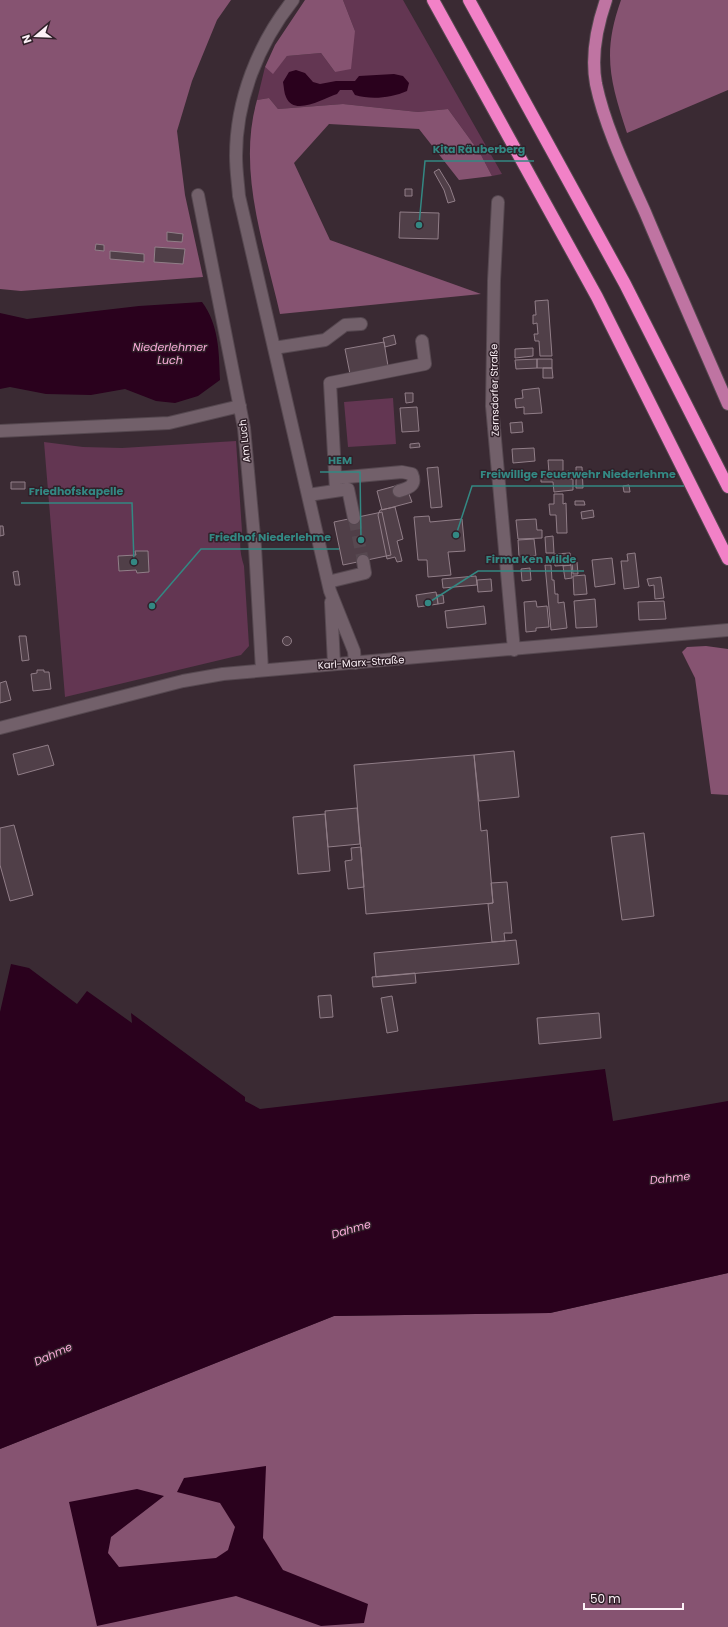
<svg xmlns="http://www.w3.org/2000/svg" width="728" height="1627" viewBox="0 0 728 1627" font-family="Poppins,sans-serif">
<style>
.green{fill:#633652}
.forest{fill:#865371}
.water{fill:#2a011d}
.building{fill:#503f48;stroke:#917e88}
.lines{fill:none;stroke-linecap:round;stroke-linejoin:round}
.minor-tunnel{stroke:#574850;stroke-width:12;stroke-dasharray:12 6;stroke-linecap:butt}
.minor-casing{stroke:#564850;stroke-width:14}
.major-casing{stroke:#564850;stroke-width:14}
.highway-casing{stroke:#564850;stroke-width:14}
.minor{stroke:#72606a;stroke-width:12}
.major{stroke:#bf74a2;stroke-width:12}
.highway{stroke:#f281c7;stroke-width:12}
.labels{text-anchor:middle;stroke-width:3;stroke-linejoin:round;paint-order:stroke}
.street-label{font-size:10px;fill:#fcf1f7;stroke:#302029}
.water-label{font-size:11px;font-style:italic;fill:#fdaddc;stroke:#302029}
.leader{fill:none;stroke:#338883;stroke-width:1.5}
.callout-dot{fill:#338883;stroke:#302029;stroke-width:1.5}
.callout-label{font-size:11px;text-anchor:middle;font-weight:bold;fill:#338883;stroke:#302029;stroke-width:3;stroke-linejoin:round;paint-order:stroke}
</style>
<rect width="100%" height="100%" fill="#3a2a33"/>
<path class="green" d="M343,0H403L502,174L492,176L480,153L448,109L418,112L343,104L278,109L269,98L257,100L265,67L273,73L287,56L321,53L335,72L355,31Z
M393,398L396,444L348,447L344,402Z
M236,441L242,531C239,543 240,554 244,566L249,646L241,655L65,697L44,442L83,447L122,448Z"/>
<path class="forest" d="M0,0H231L217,20L192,81L177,131L185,195L203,277L21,291L0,289Z
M305,0H343L355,31L351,69L335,72L321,53L287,56L273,74L265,67L275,45Z
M621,0H728V90L627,133C610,81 602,53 621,0Z
M269,98L278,109L343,104L418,112L448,109L480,153L492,176L459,180L419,129L329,124L294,163L330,240L481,294L280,314C264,244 237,171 257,100Z
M706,646L728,649V795L711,794L695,678L682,652L687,647Z
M728,1273V1627H0V1449L334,1316L550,1313Z"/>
<path class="water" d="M296,70L305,73L313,82L320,84L336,81H355L359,76L394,74L403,76L409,83L407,91C391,98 371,100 355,95L352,90H340L337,94C324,98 294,117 286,97C284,93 284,87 283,82L289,72Z
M202,302C219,325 219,352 220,380L198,396L175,403L156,401L125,389L91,395L46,394L10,387L0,389V313L27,319L139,306Z
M11,964L29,968L77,1004L87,991L132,1023L131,1013L245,1097V1101L260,1109L605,1069L613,1121L728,1101V1273L550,1313L334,1316L0,1449V1012Z
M266,1466L263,1538L283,1570L368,1604L364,1623L321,1626L236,1596L97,1626L69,1502L137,1489L164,1496L111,1537L108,1553L119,1567L216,1558L228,1550L235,1527L220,1503L177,1492L184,1478Z"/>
<path class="building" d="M439,169L450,187L455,201L448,203L444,190L434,172Z
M405,189H412V196H405Z
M400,212L439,213L438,239L399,238Z
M167,232L183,234L182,242L167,241Z
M96,244L104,245V251L95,250Z
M155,247L185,249L183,264L154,262Z
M110,251L144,254V262L110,259Z
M548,300L552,356H540L539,341H535L534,334H538L537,323L533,324V315H536L535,301Z
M394,335L396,344L385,347L383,338Z
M384,342L388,366L350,374L345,349Z
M533,348V356L515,358V349Z
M537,359V368L516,369L515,360Z
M537,359H552V368H537Z
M543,368H552L553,378H543Z
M539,388L542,413L524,414V407L516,408L515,399L523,398L522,390Z
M405,393H413V402L406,403Z
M417,407L419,431L402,432L400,408Z
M522,422L523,432L511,433L510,423Z
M419,443L420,447L410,448V444Z
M534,448L535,461L513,463L512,449Z
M548,460H563V472L569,471V479H573V490L554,492L553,482H541V473H549Z
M438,467L442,507L431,508L427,468Z
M576,467H582L583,488H576Z
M11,482H25V489H11Z
M629,485L630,492H624L623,486Z
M395,486L398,496L409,494L412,502L382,510L377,491Z
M554,494H563V504L566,503L567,533H557L556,515H550L549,504H554Z
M575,501H584L585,505H575Z
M395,507L403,539L397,541L402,561L397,562L395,557L387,559L378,515L380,510Z
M593,510L594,517L582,519L581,512Z
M382,512L391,555L343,565L334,522Z
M429,516L430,522L462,519L465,551L448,552L451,575L428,577L427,560H418L414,517Z
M536,519L537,530H542V538L518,539L516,520Z
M0,526H3L4,535L0,536Z
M553,536L554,553H546L545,537Z
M534,539L536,556L519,557L518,540Z
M135,551H148L149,572L137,573L136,570L119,571L118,556L136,555Z
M570,553L571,565L555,566L554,554Z
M635,553L639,587L624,589L621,561H628L627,554Z
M612,558L615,584L595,587L592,560Z
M572,562H577L578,574H573Z
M545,565H551L552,580H554L555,594H558V603L564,602L567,628L551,630Z
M571,565L572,578L565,579L563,566Z
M530,568L531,580L522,581L521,569Z
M18,571L20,585H15L13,572Z
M585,575L587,594L574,595L573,576Z
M476,576L477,585L443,588L442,579Z
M661,577L664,598L655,599L654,585L649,586L647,579Z
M491,579L492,591L478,592L477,580Z
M436,592L438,604L418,607L416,595Z
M437,595H443L444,603L438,604Z
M595,599L597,627L576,628L574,601Z
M536,601L537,607L547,606L549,627L536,628V631L526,632L524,602Z
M664,601L666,619L639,620L638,602Z
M484,606L486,624L447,628L445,611Z
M19,636H26L29,660L22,661Z
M282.5 641a4.5 4.5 0 1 1 9 0a4.5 4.5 0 1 1-9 0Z
M37,670H44V672H49L51,689L33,691L31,674L37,673Z
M6,681L11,700L0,703V683Z
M48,745L54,765L18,775L13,754Z
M514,751L519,797L479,801L474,755Z
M474,755L481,831L487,830L493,903L366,914L354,765Z
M357,808L360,844L328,847L325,811Z
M325,814L330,871L298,874L293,817Z
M14,825L33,895L10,901L0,865V828Z
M644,833L654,916L622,920L611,837Z
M361,847L364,887L348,889L345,861L352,860L351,848Z
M507,882L512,933H504L505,941L492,942L488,904L493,903L491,883Z
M516,940L519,964L376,977L374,953Z
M415,973L416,983L373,987L372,977Z
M331,995L333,1017L320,1018L318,996Z
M392,996L398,1031L387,1033L381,998Z
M599,1013L601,1038L539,1044L537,1018Z"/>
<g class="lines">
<path class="minor-tunnel" d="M354,518L363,561"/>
<defs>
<path id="minor" d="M293,0C258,44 236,100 236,156C236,170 238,183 239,196L330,591L354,651L355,663
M198,195L244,428L255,547L262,670
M498,202L494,281L492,406L514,650
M274,348L325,340L345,325L361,324
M0,431L169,423L240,406
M336,478L402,472L412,474C417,486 408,488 399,491
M336,490L330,383L425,364L422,341
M308,495L348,489L354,518
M328,582L365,573L363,561
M331,602L334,664
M0,728L183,681L223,674L728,630"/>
<path id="major" d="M606,0C597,26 591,57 596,84C605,127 627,172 645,212C672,276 700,340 728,404"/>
<path id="highway" d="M433,0L597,297L728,559
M469,0L625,284L728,487"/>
</defs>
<use href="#minor" class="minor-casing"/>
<use href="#major" class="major-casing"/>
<use href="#highway" class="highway-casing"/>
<use href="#minor" class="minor"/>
<use href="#major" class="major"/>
<use href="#highway" class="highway"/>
</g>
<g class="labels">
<g class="street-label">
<text transform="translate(494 390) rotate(-91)" y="4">Zernsdorfer Straße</text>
<text transform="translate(244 441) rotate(-96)" y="4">Am Luch</text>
<text transform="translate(361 662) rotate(-4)" y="4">Karl-Marx-Straße</text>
</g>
<g class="water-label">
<text x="170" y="351">Niederlehmer<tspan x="170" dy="13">Luch</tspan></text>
<text transform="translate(670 1178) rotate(-6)" y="4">Dahme</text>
<text transform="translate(351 1229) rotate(-16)" y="4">Dahme</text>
<text transform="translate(53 1354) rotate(-24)" y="4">Dahme</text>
</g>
</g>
<path class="leader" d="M419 225L425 161H534M361 540L360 472H320M456 535L472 486H684M134 562L132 503H21M152 606L201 549H339M428 603L478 571H584"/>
<g class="callout-dot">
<circle cx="419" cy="225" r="4"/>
<circle cx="361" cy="540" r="4"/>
<circle cx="456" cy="535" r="4"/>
<circle cx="134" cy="562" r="4"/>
<circle cx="152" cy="606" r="4"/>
<circle cx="428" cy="603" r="4"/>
</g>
<g class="callout-label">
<text x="479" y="153">Kita Räuberberg</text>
<text x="340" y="464">HEM</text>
<text x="578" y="478">Freiwillige Feuerwehr Niederlehme</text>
<text x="76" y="495">Friedhofskapelle</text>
<text x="270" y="541">Friedhof Niederlehme</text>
<text x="531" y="563">Firma Ken Milde</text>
</g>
<g transform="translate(36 36) rotate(251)" stroke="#302029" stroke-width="3" paint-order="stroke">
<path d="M0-3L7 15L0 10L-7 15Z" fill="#fcf1f7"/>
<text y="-6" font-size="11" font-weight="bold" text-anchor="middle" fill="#fcf1f7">N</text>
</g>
<path d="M584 1603v6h99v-6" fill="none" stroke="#fcf1f7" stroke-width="2"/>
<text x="590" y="1603" font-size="12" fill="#fcf1f7" stroke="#302029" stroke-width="3" paint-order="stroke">50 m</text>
</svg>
